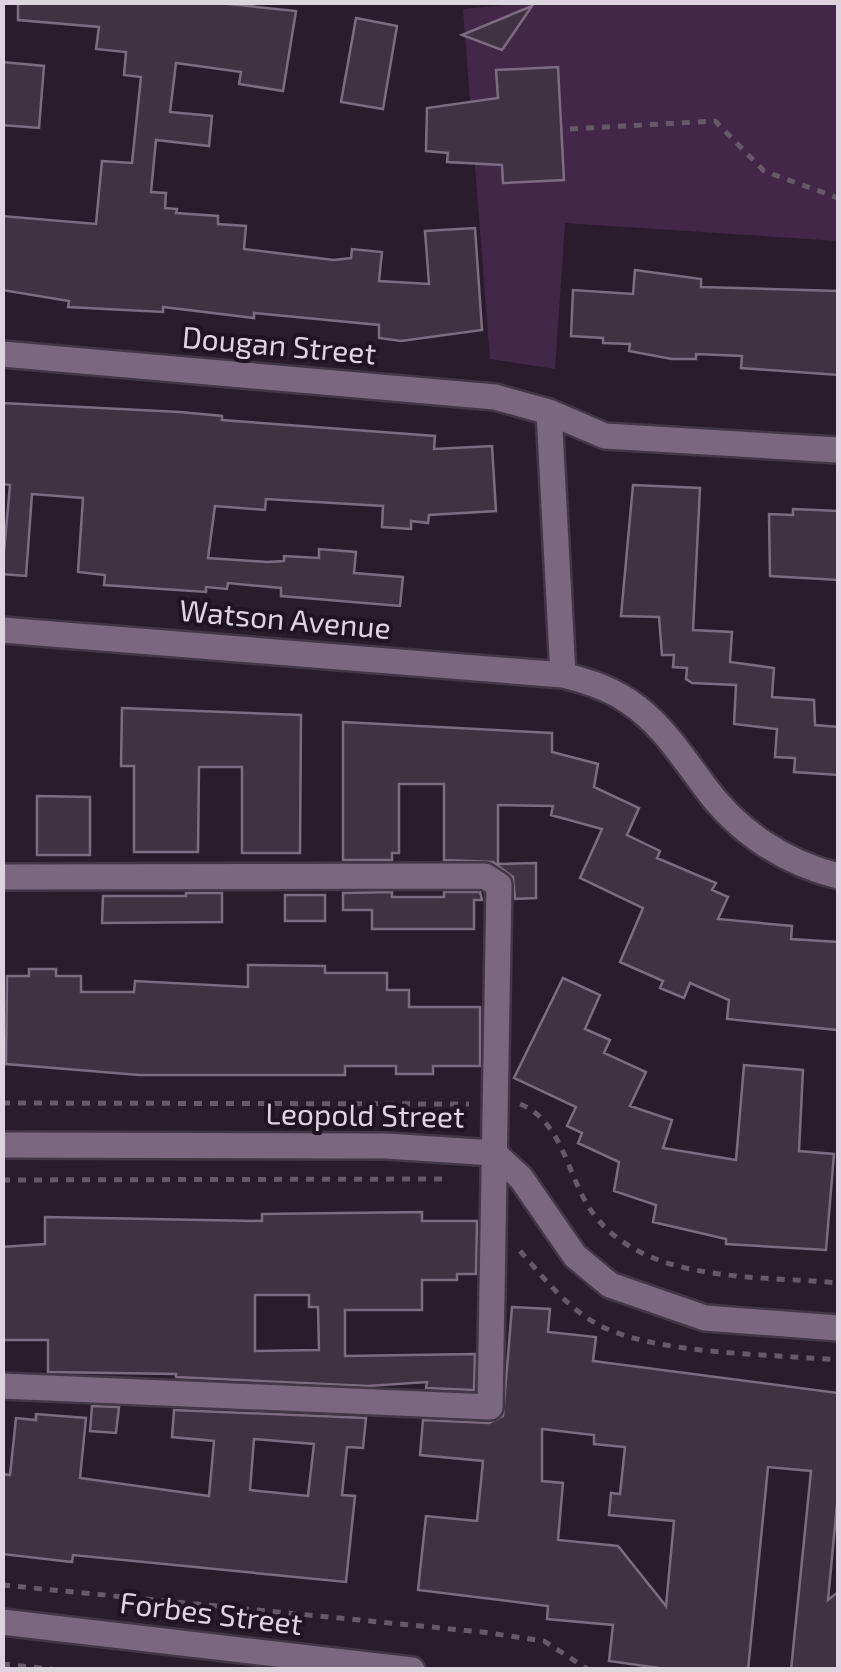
<svg xmlns="http://www.w3.org/2000/svg" width="841" height="1672" viewBox="0 0 841 1672" font-family="'Exo 2',sans-serif">
<style>
.green{fill:#432749}
.building{fill:#403143;stroke:#7d6c81;stroke-width:2.5;fill-rule:evenodd}
.lines{fill:none;stroke-linecap:round;stroke-linejoin:round}
.minor-casing{stroke:#433646;stroke-width:30}
.path{stroke:#665968;stroke-width:5;stroke-dasharray:8 8;stroke-linecap:butt}
.minor{stroke:#7b6880;stroke-width:25}
.labels{text-anchor:middle;stroke-width:8;stroke-linejoin:round;paint-order:stroke}
.street-label{font-size:30px;fill:#ded4e0;stroke:#201324}
</style>
<rect width="100%" height="100%" fill="#2a1c2d"/>
<path class="green" d="M541,2L838,3V241L565,223L555,369L490,359L463,9Z"/>
<path class="building" d="M18,2H209L296,11L283,91L239,84L241,72L176,63L170,112L212,116L209,146L156,140L151,192L166,193L165,208L177,209L176,213L218,216V224L246,226L244,249L334,260L351,258L352,249L382,252L379,281L429,284L425,231L475,228L482,330L401,341L379,338V325L254,313V318L163,307V312L68,307L69,301L2,290V216L96,224L102,161L132,163L141,77L124,75L126,52L96,49L99,27L18,20Z
M532,6L502,50L462,35Z
M356,18L397,26L383,109L341,102Z
M2,62L44,66L39,128L2,125Z
M558,67L564,180L503,183L502,165L447,162L448,153L426,151L427,108L498,98L496,70Z
M635,270L701,279V287L838,291V375L741,368L742,356L696,354V359H672L629,351L630,344L603,343V338L571,336L573,290L633,294Z
M2,403L180,412L222,416V420L435,436L434,449L492,446L496,511L429,515L428,523L411,521V529L382,527L383,506L266,499L265,510L215,506L208,558L267,562L284,561V556L319,558V549L356,552L354,573L403,577L400,606L281,596V588L228,583L227,589L206,587V592L104,585L105,575L78,572L83,498L32,494L26,576L2,574L10,485L2,484Z
M633,485L700,488L693,630L732,632L730,662L774,668L772,697L814,700L815,725L838,727V775L794,772L795,758L775,757L777,729L734,724L736,685L692,683L686,679L687,668L673,667L674,655H662L659,617L621,616Z
M793,509L838,511V580L770,576L769,514L793,515Z
M122,708L301,715L300,853H242V767H199L198,852H134V766H121Z
M343,722L552,733V752L598,764L594,787L639,808L627,835L660,851L657,858L716,883L712,890L728,897L718,919L792,926L791,939L838,942V1030L727,1019L729,1000L690,983L684,998L660,988L663,981L620,962L643,908L580,878L602,829L551,815L553,806L498,805V864L536,863V898L515,899L513,877L493,862L444,860V784H399V853H392V860H343Z
M37,796L90,797V855H37Z
M392,892V897H444V892H480L482,900H474V929H372V910H343V893Z
M186,893H222V922L102,923L103,896H186Z
M285,895H325V921H285Z
M248,965L325,966V973H387V990H409V1007H480V1066H433V1074H396V1066H345V1075H139L6,1064L7,976H29V969H56V976H81V992H134L135,981L248,987Z
M563,978L600,995L585,1029L610,1040L604,1053L646,1072L630,1106L672,1120L663,1148L736,1160L744,1065L803,1070L799,1151L834,1154L826,1250L726,1244V1239L653,1222L656,1205L614,1191L619,1162L578,1143L582,1133L567,1126L576,1107L514,1078Z
M422,1212V1221H477L476,1274H457V1280H422V1310H345V1356L475,1354L474,1390L426,1388L427,1382L368,1386L176,1377V1374L48,1372V1340H2V1247L45,1244V1217L262,1221V1214ZM255,1295H309V1307H318L319,1350L255,1351Z
M512,1307L550,1309L548,1332L596,1337L593,1361L838,1393V1494L828,1600L838,1592V1670H791L811,1471L768,1467L748,1670H673L609,1661L613,1625L547,1619L548,1606L418,1590L426,1516L477,1521L483,1461L420,1455L423,1420L489,1423L503,1416ZM542,1429L594,1435V1444L625,1447L620,1494L611,1493L609,1515L674,1521L666,1606L618,1546L558,1540L563,1483L542,1481Z
M92,1406L119,1407L116,1433L90,1431Z
M174,1410L366,1418L363,1448L347,1447L342,1495L355,1496L346,1582L73,1555L72,1562L2,1554V1474L10,1475L16,1418L36,1420V1414L86,1418L80,1478L209,1496L214,1441L172,1437ZM254,1439L314,1444L308,1496L250,1490Z"/>
<g class="lines">
<defs>
<path id="minor" d="M2,354L495,397L549,412
M2,630L563,675C586,681 607,687 628,701C661,723 681,755 705,787C738,832 785,863 838,876
M563,675L549,412L605,436L838,450
M2,877L485,876L499,885L490,1407L2,1386
M2,1145L386,1146L494,1153L521,1178L575,1256L610,1285L705,1318L838,1328
M2,1622L412,1670"/>
</defs>
<use href="#minor" class="minor-casing"/>
<path class="path" d="M570,129L715,121L764,171L838,198
M2,1103L469,1104
M520,1104C562,1121 567,1174 590,1209C641,1285 758,1275 838,1283
M2,1180L446,1179
M520,1251C543,1277 568,1309 599,1325C655,1355 774,1354 838,1360
M2,1585L482,1632L544,1641L589,1670
M2,1664L59,1670"/>
<use href="#minor" class="minor"/>
</g>
<g class="labels">
<g class="street-label">
<text transform="translate(279 346) rotate(5)" y="10">Dougan Street</text>
<text transform="translate(285 620) rotate(5)" y="10">Watson Avenue</text>
<text transform="translate(365 1116) rotate(1)" y="10">Leopold Street</text>
<text transform="translate(211 1614) rotate(7)" y="10">Forbes Street</text>
</g>
</g>
<rect width="841" height="1672" fill="none" stroke="#ded4e0" stroke-width="10"/>
</svg>
